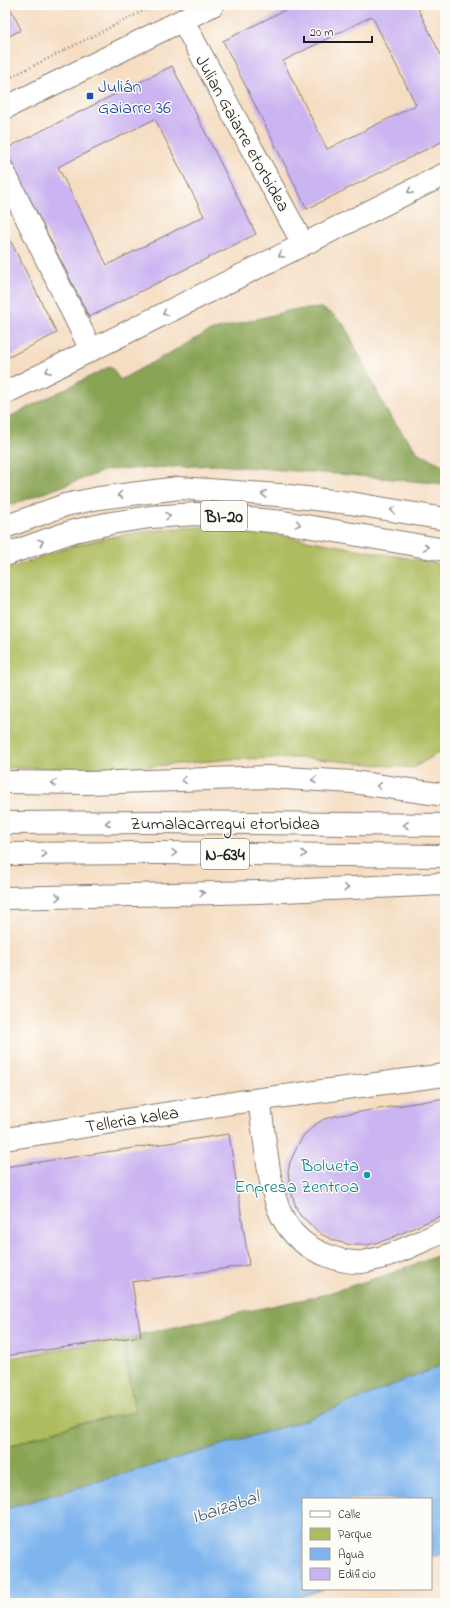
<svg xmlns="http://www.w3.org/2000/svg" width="450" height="1608" viewBox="0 0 450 1608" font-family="'Indie Flower',sans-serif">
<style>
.green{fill:#aebc5f;stroke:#656c3e}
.forest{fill:#8aa456;stroke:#536039}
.water{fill:#7fb5ee;stroke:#4e6885}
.building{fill:#cab4f1;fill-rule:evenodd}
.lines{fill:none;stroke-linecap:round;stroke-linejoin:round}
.street-casing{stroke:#887c6f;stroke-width:24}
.primary-casing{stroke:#887c6f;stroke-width:24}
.highway-casing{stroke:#887c6f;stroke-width:24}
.path{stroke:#887c6f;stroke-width:2.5;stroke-dasharray:1 3;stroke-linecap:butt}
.street{stroke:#fff;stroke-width:22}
.primary{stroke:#fff;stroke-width:22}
.highway{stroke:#fff;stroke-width:22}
.oneway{stroke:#999}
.transit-dot{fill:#1a4fb4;stroke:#fdfcf7;stroke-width:1.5}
.culture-dot{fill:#0f9aa8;stroke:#fdfcf7;stroke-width:1.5}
.labels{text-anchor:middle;stroke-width:3;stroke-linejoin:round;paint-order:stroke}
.shield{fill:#fdfcf7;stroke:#605f5e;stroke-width:1}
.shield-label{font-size:17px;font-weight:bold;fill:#1c1c1c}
.transit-label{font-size:18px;fill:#164399;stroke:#fdfcf7;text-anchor:start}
.street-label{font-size:18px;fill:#1c1c1c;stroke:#fdfcf7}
.culture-label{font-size:18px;fill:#0d838f;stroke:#fdfcf7;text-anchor:end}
.water-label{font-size:19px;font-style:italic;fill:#445970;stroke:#fdfcf7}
</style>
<rect width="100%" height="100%" fill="#fdfcf7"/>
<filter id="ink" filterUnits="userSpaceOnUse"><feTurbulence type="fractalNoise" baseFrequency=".025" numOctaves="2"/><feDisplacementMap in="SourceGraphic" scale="8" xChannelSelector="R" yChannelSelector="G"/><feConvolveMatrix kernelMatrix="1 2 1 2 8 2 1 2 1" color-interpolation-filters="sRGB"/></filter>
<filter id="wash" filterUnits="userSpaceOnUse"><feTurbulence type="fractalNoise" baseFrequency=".012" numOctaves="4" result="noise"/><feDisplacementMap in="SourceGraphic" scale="16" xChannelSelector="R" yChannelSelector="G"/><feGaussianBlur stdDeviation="0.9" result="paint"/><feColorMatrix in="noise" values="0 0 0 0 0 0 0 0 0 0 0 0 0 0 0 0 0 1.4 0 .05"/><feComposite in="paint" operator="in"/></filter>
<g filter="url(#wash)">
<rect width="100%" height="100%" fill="#f5ddc2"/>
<path class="green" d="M203,527L261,532L445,565V749L413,768L306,758L232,759L131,768H5V571C14,566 24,563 33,560C87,538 145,529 203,527Z
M123,1338L135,1412L72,1425L5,1448V1359Z"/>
<path class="forest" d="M321,308L334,315L345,326L387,412L418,453L445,466V484L349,475L216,465L107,470L5,507V419L111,366L120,380L210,331L292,310Z
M445,1253V1364L303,1421L5,1509V1448L72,1425L135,1412L123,1338L319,1296L392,1273Z"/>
<path class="water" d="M445,1364V1553L431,1557V1499H303V1589H325L279,1603H5V1509L303,1421Z"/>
<g id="blocks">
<path class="building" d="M5,5H9L21,30L5,38Z
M68,5H78L70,9Z
M295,5H416L445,63V140L307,209L223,41ZM372,16L416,105L327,149L283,61Z
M172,66L256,234L89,317L5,149ZM155,119L204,216L107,265L58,167Z
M5,230L57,333L5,359Z
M445,1098V1214L389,1239L368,1245H351L335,1241L321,1234L300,1215L296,1207L290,1188L288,1172L290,1162L299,1143L304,1135L316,1124L324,1119L335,1116Z
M229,1134L249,1265L132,1282L141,1336L5,1356V1167Z"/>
</g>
</g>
<g filter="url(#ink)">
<use href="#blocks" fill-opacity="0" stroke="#887c6f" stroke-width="1"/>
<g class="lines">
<defs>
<path id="street" d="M183,21L303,244
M5,108L213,5
M5,174L91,350
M5,393L445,174
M259,1100C262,1119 264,1138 267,1157C273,1201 281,1238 326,1255C338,1260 350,1263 362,1262C389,1258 419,1242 445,1231
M5,1139L239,1102L445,1075"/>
<path id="primary" d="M5,527L65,505L99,498L179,488L279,495L350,503L445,519
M5,555L44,541L74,531L111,523L150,517L196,514L283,522L445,550"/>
<path id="highway" d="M5,782L87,783L268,777L353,782L445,795
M5,823L156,822L445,825
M5,854L156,853L445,856
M5,898L259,892L445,884"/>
</defs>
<use href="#street" class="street-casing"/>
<use href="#primary" class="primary-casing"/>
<use href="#highway" class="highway-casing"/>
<path class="path" d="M5,80L155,5"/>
<use href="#street" class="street"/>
<use href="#primary" class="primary"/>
<use href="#highway" class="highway"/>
</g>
<defs><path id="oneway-chevron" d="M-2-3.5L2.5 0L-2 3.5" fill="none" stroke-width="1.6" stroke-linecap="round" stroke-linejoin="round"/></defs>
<g class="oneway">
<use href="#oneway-chevron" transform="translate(410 191) rotate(154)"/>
<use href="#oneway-chevron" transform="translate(281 255) rotate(154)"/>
<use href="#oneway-chevron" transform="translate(165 313) rotate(154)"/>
<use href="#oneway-chevron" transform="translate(48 371) rotate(153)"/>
<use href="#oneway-chevron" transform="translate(264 494) rotate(-176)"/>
<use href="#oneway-chevron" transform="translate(120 495) rotate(173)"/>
<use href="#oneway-chevron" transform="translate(393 510) rotate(-171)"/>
<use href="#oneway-chevron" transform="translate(168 516) rotate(-4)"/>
<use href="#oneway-chevron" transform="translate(298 524) rotate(10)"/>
<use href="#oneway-chevron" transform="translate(41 542) rotate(-19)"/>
<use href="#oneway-chevron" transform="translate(426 547) rotate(9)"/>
<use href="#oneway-chevron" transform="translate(184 780) rotate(178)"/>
<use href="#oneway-chevron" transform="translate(314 780) rotate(-176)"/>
<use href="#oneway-chevron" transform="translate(54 783) rotate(-179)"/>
<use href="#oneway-chevron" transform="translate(379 786) rotate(-172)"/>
<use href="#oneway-chevron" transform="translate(108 823) rotate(180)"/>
<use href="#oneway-chevron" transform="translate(406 825) rotate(-179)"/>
<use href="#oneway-chevron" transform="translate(174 853) rotate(1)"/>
<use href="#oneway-chevron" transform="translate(44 854)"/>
<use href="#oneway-chevron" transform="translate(304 854) rotate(1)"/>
<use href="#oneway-chevron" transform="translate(346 888) rotate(-2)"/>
<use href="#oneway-chevron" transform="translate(202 893) rotate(-1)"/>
<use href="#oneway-chevron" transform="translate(58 897) rotate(-1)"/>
</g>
</g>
<rect class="transit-dot" x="86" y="92" width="8" height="8" rx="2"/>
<circle class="culture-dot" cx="367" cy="1175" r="4"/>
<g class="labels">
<g class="shield">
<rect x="201" y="501" width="46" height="30" rx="3"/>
<rect x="201" y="839" width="48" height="30" rx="3"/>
</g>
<g class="shield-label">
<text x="224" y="522">BI-20</text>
<text x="225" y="860">N-634</text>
</g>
<g class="transit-label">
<text x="98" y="92">Julián<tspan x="98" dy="21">Gaiarre 36</tspan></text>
</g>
<g class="street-label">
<text transform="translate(243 133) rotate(61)" y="6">Julian Gaiarre etorbidea</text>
<text x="225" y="829">Zumalacarregui etorbidea</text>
<text transform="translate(132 1119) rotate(-9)" y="6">Telleria kalea</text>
</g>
<g class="culture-label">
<text x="359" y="1171">Bolueta<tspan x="359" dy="21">Enpresa Zentroa</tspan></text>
</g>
<g class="water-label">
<text transform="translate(225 1506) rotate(-18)" y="7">Ibaizabal</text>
</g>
</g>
<rect width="450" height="1608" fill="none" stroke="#fdfcf7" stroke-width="20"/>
<rect x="302" y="1498" width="130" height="92" fill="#fdfcf7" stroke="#a3a29f"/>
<rect x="310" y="1511" width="20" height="6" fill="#ffffff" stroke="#a3a29f"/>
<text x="338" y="1518" font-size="12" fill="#1c1c1c">Calle</text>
<rect x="310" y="1528" width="20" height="12" fill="#aebc5f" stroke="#a3a29f"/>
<text x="338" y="1538" font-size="12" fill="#1c1c1c">Parque</text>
<rect x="310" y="1548" width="20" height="12" fill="#7fb5ee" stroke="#a3a29f"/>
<text x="338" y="1558" font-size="12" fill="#1c1c1c">Agua</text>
<rect x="310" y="1568" width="20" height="12" fill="#cab4f1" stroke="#a3a29f"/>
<text x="338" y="1578" font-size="12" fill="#1c1c1c">Edificio</text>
<path d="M304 36v6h68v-6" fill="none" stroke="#1c1c1c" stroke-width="2"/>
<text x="310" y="36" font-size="12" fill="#1c1c1c" stroke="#fdfcf7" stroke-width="3" paint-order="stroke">20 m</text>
</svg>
